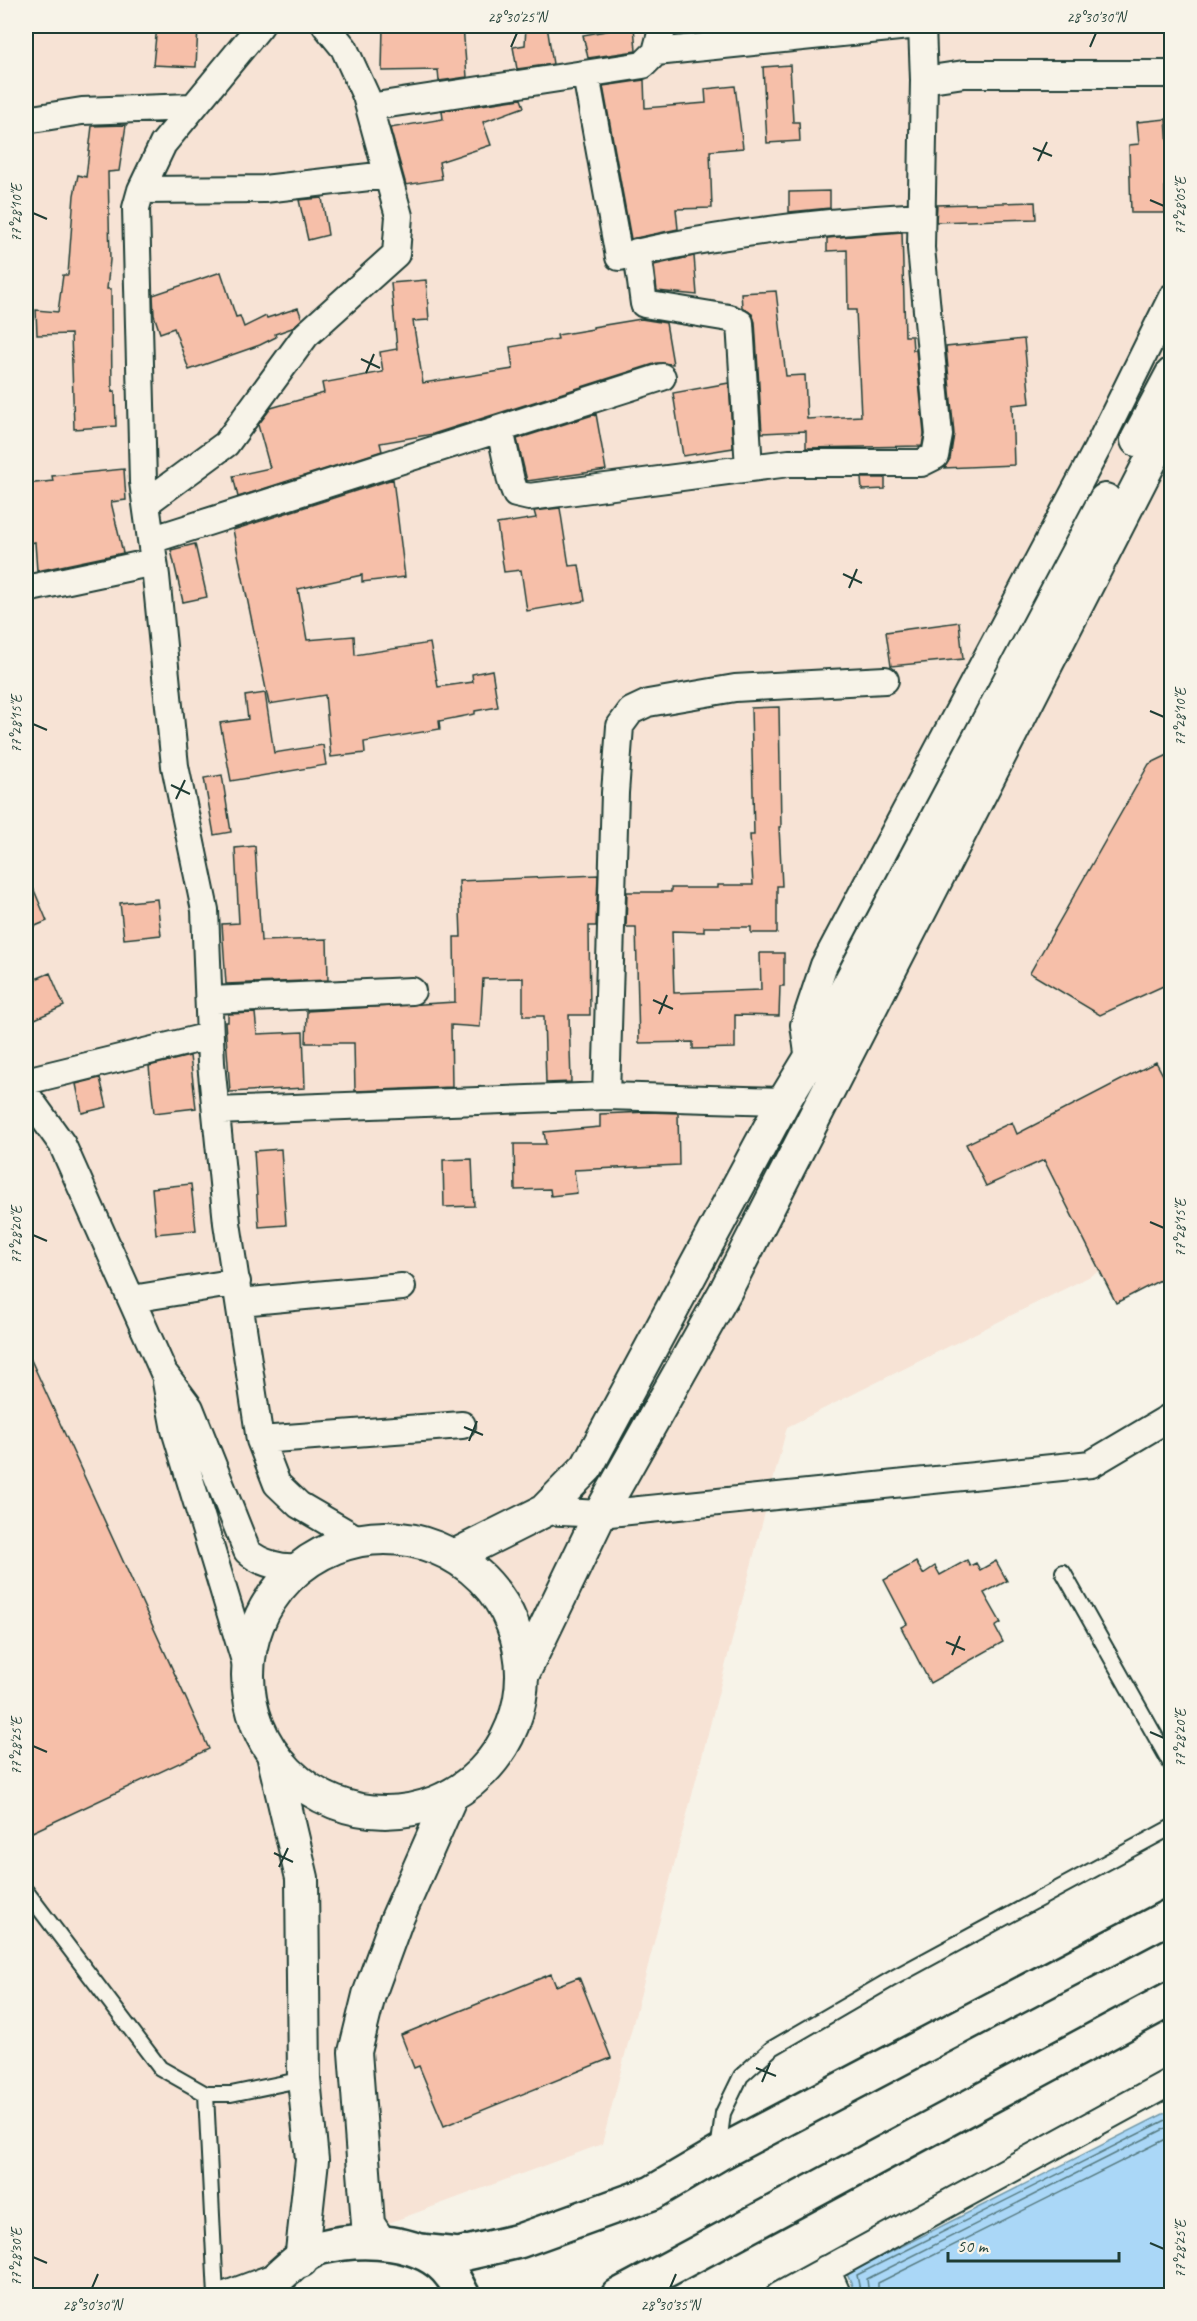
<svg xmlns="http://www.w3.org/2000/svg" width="1197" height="2321" viewBox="0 0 1197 2321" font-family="Caveat,sans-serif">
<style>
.built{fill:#f7e3d5}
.water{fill:#aad7f7;stroke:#7299a9;stroke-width:1.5}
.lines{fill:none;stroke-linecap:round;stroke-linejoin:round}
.shore{stroke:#577b82;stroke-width:1.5}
.building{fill:#f6bfa9;stroke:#1f3d34;stroke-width:1.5}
.service-casing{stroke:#1f3d34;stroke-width:18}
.minor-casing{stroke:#1f3d34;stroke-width:30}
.tertiary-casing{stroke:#1f3d34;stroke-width:36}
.secondary-casing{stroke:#1f3d34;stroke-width:38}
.service{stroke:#f7f3e8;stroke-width:14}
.minor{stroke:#f7f3e8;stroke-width:26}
.tertiary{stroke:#f7f3e8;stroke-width:32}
.secondary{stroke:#f7f3e8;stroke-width:33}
.ticks{fill:none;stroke:#1f3d34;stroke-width:2}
.neatline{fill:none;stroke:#1f3d34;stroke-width:2}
.ticks-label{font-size:15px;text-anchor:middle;fill:#1f3d34}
</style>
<rect width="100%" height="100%" fill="#f7f3e8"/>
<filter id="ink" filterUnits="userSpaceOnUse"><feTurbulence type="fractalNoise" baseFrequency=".0167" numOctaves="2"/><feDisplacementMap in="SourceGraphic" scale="12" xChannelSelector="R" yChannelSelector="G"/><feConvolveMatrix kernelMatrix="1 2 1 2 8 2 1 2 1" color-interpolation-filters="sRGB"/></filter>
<g filter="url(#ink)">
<path class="built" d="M26,26H1171V1236L787,1427L602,2144L194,2295L26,2296Z"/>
<path class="water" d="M1171,2110V2295H856L847,2274Z"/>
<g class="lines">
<path class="shore" d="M861,2296L857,2275L1172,2117
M869,2296L867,2279L1172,2125
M878,2296V2283L1172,2136"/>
</g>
<path class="building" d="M157,26H198L196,67L153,65Z
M383,26H463L467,77L439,81L438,70L382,71Z
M526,26H547L553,64L517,69L513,47L525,45Z
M634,26L636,51L588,58L583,35Z
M678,26H730V29L676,35Z
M790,65L793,122H799L800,141L767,143L763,67Z
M644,80L645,108L706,103L705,89L735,86L743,148L710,151L712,208L676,209L678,229L631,239L603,86Z
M521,99L524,107L483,122L491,145L439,162L442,179L406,185L390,128L443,119L442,111Z
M1166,119L1170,174H1165V213H1131L1129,145L1139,144L1137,122Z
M126,125L119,171L108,172L110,260L107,289H111L112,392L115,391L116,426L74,429L71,334L37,335L36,310L58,312L63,275H68L74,195L78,175L86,177L92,126Z
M830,191V208L789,212V192Z
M322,198L328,235L308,240L299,200Z
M1035,202L1036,219L936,222L937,205Z
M902,232L905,336H912L913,350H916L924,434L922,446L806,448V431L762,433L755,322L752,314L742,307L741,293L776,291L786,376L805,375L807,419L861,416L856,310H848L847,250L827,251V238Z
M694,256L697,295L657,291L654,265Z
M221,272L236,317L240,316L244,327L266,316L267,318L298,308L302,319L292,328L275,334L276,337L260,345L189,370L174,328L160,333L154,315L153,295Z
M426,280L429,320L413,321L423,383L513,369L510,347L558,339L557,335L593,329V327L641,319L666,323L673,364L657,363L433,434L380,443L382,451L238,497L233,476L270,468L258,425L271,408L324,393L322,383L383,372L380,352L397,349L391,283Z
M1024,339L1030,403L1012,405L1014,465L944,468L950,459L954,434L946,347Z
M729,383L733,448L683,456L673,393Z
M596,414L606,470L527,481L517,439Z
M124,469L126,500L111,502L123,553L37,571L35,542L26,544V484L53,481L52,476Z
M861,478H885V489L862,490Z
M393,479L405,577L362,582V575L298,589L307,640L354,636L355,655L430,643L438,687L473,682L472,674L492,670L498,707L475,711V714L439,721L440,729L364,742L365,753L331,757L325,695L269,704L233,530Z
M560,508L569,566L579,565L585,601L527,611L521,570L504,572L497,524L536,518L534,511Z
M195,544L207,597L183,602L171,550Z
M959,622L963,659L891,666L886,632Z
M265,693L274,753L323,745L326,765L231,781L220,723L248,719L245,696Z
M779,707L781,827H779L782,886H777V933H751V927H704V932L672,931L674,993L761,990L760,953H784V986H780L779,1016L735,1015V1048L693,1049V1042L639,1043L636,927H626L627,892H671V888H718V885H753L750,835H754L751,708Z
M1172,753V982L1100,1015L1030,973L1149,764Z
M222,775L231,832L214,835L204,778Z
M255,846L261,941L327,939L328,980L226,984L222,924L239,923L235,848Z
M26,871L47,921L26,930Z
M598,875L596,926H589L590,1015H569L571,1082L546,1083L544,1016H523V978L483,979L480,1027L451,1025L452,1087L355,1091L354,1043H306L307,1011L455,1002L454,937H461L459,881Z
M157,899L161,935L124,939L120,903Z
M50,973L64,1006L26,1023V983Z
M255,1013L257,1034L303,1032L305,1088L230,1092L225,1022H228V1014Z
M190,1056L196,1108L154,1113L149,1066Z
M1156,1062L1172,1092V1274L1116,1303L1044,1160L986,1186L966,1144L1012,1122L1017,1134Z
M100,1078L107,1107L82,1113L76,1084Z
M648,1112L678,1113L679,1165L574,1170L577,1193L551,1196L550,1189L515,1190L514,1144H546L544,1132L600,1127V1114Z
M281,1149L286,1225L259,1227L254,1151Z
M472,1159L474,1206L444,1207L443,1160Z
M191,1184L196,1230L156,1234L152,1188Z
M26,1349L209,1749L26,1835Z
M967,1560L970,1566L976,1563L980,1570L996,1561L1007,1581L984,1593L1001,1623L995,1627L1003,1642L930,1683L901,1627L907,1624L884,1580L916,1562L923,1574L935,1566L940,1575Z
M551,1974L556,1986L579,1977L611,2058L444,2126L419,2066L414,2068L401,2035Z"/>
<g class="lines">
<defs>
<path id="service" d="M1063,1572L1172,1766
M26,1891L160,2068L206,2094H231L304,2079
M206,2094L216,2296
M718,2152L723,2113L741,2076L771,2049L895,1977L1172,1827"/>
<path id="minor" d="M260,26L163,144L141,190L136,208L143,482L156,576L175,766L205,910L211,1063L227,1223L260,1440L277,1484L299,1505L359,1540
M922,26L924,80
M656,52L909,26
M586,75L619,257C718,233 819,222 921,216
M369,107L643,65L656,52L663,26
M26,120L82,111L192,107
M141,190L264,189L387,175
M637,252L644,304L729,318L740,323L749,468
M500,429L511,481L516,494L529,497L789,463H921L935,456L939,435L921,248L924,80L964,74H1172
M146,503L226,444L306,335L396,254L399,216L366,96L344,48L326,26
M151,540L662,377
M26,589L154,562
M210,1000L412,991
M809,1060L804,1025L824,965L1097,449L1172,297
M26,1081L210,1036
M26,1094L62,1144L164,1373L190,1408L247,1551C259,1563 285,1570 301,1566
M606,1096L615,793L620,726L631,711L648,703L735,688L885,680
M216,1111L606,1096L784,1101
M132,1299L237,1282
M240,1302L402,1287
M166,1382L175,1430L248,1671
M260,1440L462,1425
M544,1511L600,1514L1091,1464L1172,1416
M826,2269L838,2296
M223,2296L277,2276
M779,2296L1172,2081"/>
<path id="tertiary" d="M1137,440L1172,374
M248 1675a137 137 0 1 1 274 0a137 137 0 1 1-274 0Z
M454,1556L544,1511L587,1467L784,1101L809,1060L1105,500
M522,1676L600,1514L725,1292L1172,419
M274,1759L302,1878L304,2079L312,2160L301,2261
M379,2241L368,2224L355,2052L369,1995L396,1921L451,1796"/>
<path id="secondary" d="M420,2251L458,2255L519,2241L652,2193L718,2154L1172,1915
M261,2296C273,2281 303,2252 322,2247C361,2237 425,2239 451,2275C456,2281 459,2289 463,2296
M618,2296L1172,1998"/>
</defs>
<use href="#service" class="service-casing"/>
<use href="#minor" class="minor-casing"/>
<use href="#tertiary" class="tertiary-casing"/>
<use href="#secondary" class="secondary-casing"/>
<use href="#service" class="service"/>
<use href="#minor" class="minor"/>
<use href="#tertiary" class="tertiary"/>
<use href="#secondary" class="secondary"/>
</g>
</g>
<path class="ticks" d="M511,47L517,33M1090,47L1096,33M1033,148L1052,156M1038,161L1047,142M1150,200L1164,206M33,213L47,219M361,359L380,368M366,373L374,354M843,574L862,583M849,588L857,569M1150,711L1164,717M33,724L47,730M171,785L190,794M176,799L185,780M653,1000L673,1009M659,1014L667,995M1150,1222L1164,1228M33,1235L47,1241M464,1427L483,1435M469,1441L477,1421M946,1642L965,1650M952,1655L960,1636M1150,1732L1164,1738M33,1746L47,1752M274,1853L293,1862M279,1867L288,1848M756,2068L776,2076M762,2082L770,2063M1150,2243L1164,2249M33,2257L47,2263M92,2288L98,2274M670,2288L676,2274"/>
<rect width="1197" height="2321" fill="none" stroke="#f7f3e8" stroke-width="66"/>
<path d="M948 2252v9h171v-9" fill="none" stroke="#1f3d34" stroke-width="3"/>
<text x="957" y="2252" font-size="18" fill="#1f3d34" stroke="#f7f3e8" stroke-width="4.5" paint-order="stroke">50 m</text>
<rect x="33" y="33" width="1131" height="2255" class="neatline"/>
<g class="ticks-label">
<text x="517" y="22">28°30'25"N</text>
<text x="1096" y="22">28°30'30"N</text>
<text transform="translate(1180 206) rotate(-90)" y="5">77°28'05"E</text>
<text transform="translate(16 213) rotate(-90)" y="5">77°28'10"E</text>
<text transform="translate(1180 717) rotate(-90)" y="5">77°28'10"E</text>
<text transform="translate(16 724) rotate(-90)" y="5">77°28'15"E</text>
<text transform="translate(1180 1228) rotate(-90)" y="5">77°28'15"E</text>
<text transform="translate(16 1235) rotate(-90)" y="5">77°28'20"E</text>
<text transform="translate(1180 1738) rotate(-90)" y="5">77°28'20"E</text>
<text transform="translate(16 1746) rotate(-90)" y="5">77°28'25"E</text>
<text transform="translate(1180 2249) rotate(-90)" y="5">77°28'25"E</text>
<text transform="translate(16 2257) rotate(-90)" y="5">77°28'30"E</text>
<text x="92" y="2310">28°30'30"N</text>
<text x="670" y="2310">28°30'35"N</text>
</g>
</svg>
